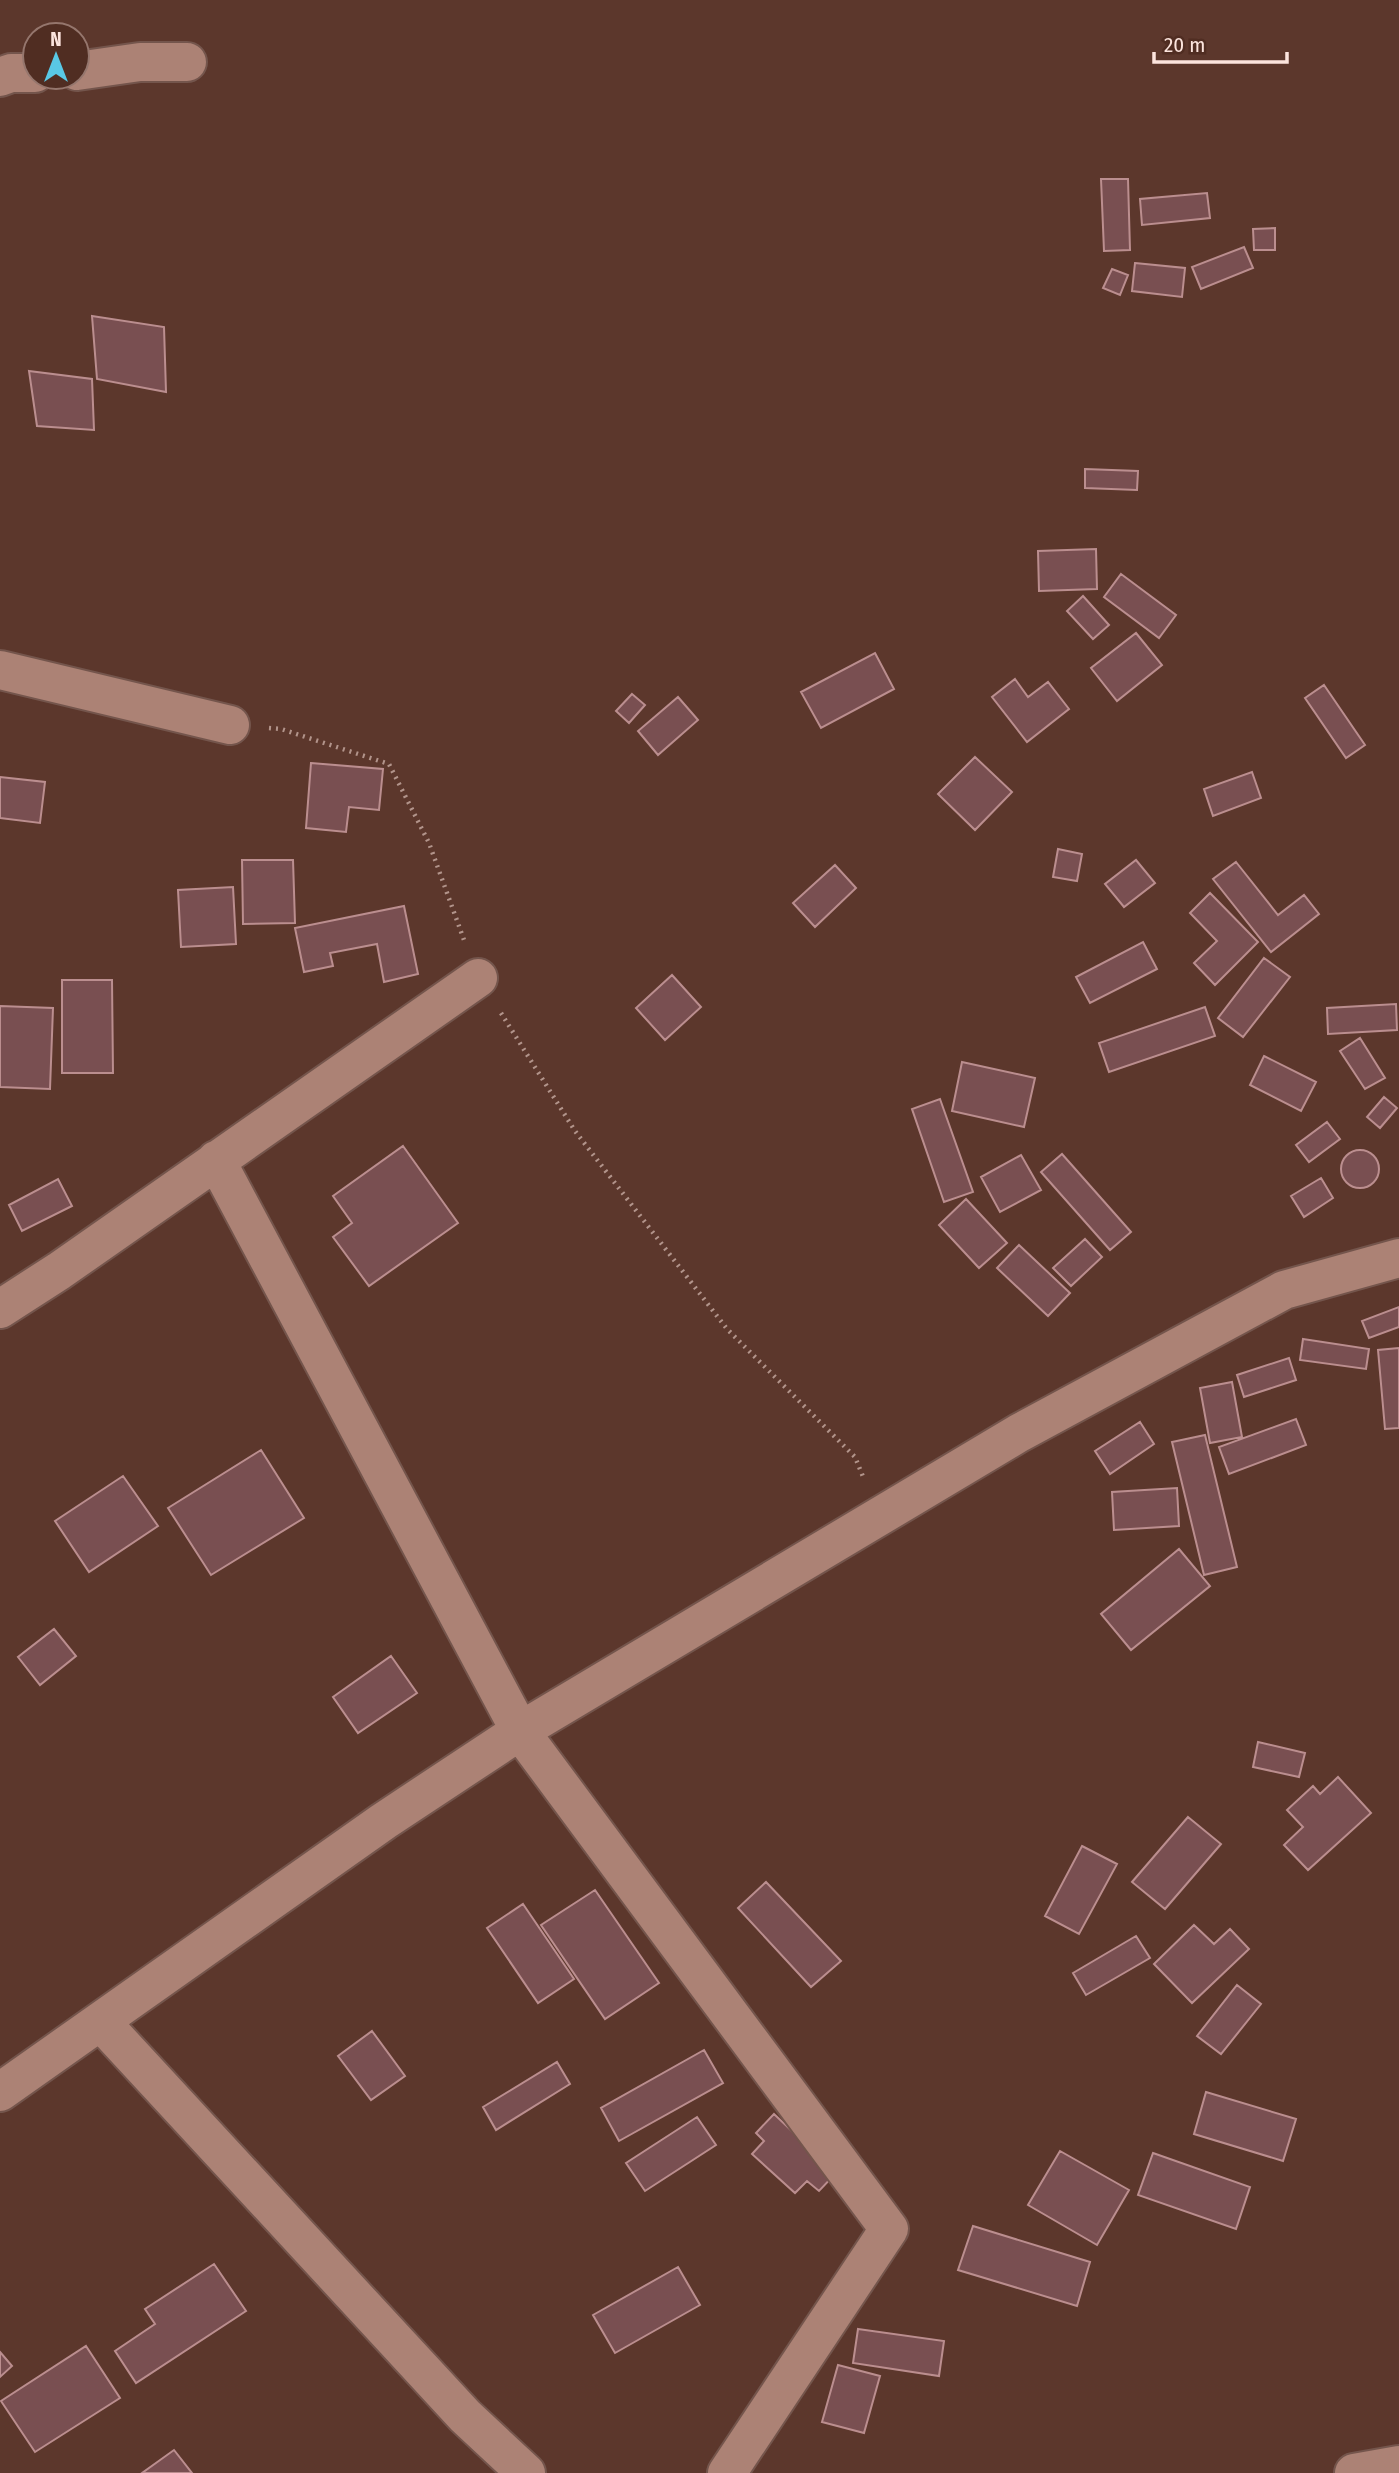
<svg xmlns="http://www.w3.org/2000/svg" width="1399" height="2473" viewBox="0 0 1399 2473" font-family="'Fira Sans Condensed',sans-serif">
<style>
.building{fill:#794f51;stroke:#bb8e8f;stroke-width:2}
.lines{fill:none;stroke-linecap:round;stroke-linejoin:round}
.minor-casing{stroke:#74554c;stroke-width:42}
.path{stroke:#b2948b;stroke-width:4.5;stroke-dasharray:2 5;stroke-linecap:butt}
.minor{stroke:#ac8275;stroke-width:38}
</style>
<rect width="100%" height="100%" fill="#5c372c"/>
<path class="building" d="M1101,179H1128L1130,250L1104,251Z
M1207,193L1210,218L1142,225L1140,199Z
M1275,228V250H1254L1253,229Z
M1244,247L1253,268L1201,289L1192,267Z
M1135,263L1185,268L1182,297L1132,291Z
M1112,269L1128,275L1120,295L1103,288Z
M92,316L164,327L166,392L97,379Z
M29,371L92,379L94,430L37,426Z
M1085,469L1138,471L1137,490L1085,488Z
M1096,549L1097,589L1039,591L1038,551Z
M1121,574L1176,615L1159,638L1104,597Z
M1083,596L1109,625L1093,639L1067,611Z
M1136,633L1162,665L1117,701L1091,668Z
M875,653L894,689L821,728L801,692Z
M1015,679L1028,697L1048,682L1069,709L1027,742L992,697Z
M1324,685L1365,745L1346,758L1305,698Z
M632,694L645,705L629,723L616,711Z
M678,697L698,720L658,755L638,731Z
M975,757L1012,792L975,830L938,794Z
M311,763L383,769L379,810L349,807L346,832L306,828Z
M1252,772L1261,798L1213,816L1204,789Z
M0,777L45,782L40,823L0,818Z
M1058,849L1082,854L1077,881L1053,877Z
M242,860H293L295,923L243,924Z
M1136,860L1155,883L1124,907L1105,884Z
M1236,862L1278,915L1304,895L1319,914L1271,952L1213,879Z
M835,865L856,888L815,927L793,903Z
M233,887L236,944L181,947L178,890Z
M1210,893L1258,942L1215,985L1194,963L1217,941L1190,913Z
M404,906L418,974L384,982L377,944L330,953L333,966L304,972L295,928Z
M1143,942L1157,969L1090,1003L1076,977Z
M1264,958L1290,977L1243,1037L1218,1018Z
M672,975L701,1007L665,1040L636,1008Z
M62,980H112L113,1073H62Z
M1396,1004L1397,1030L1328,1034L1327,1008Z
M0,1006L53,1008L50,1089L0,1087Z
M1205,1007L1215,1036L1109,1072L1099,1043Z
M1360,1038L1385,1078L1365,1089L1340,1051Z
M1264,1056L1316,1082L1301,1111L1250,1085Z
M962,1062L1035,1078L1024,1127L952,1111Z
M1384,1097L1397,1108L1380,1128L1367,1117Z
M940,1099L973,1192L944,1202L912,1109Z
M1327,1122L1340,1139L1309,1162L1296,1145Z
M403,1146L458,1223L369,1286L333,1237L352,1223L333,1196Z
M1341 1169a19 19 0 1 1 38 0a19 19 0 1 1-38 0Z
M1062,1154L1131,1232L1110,1250L1041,1172Z
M1021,1155L1041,1190L1000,1212L981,1177Z
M1321,1178L1333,1198L1304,1217L1291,1196Z
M58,1179L72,1206L22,1231L9,1205Z
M966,1199L1007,1243L979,1268L939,1225Z
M1085,1239L1102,1257L1071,1286L1053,1268Z
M1019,1245L1070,1293L1048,1316L997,1268Z
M1399,1307V1327L1369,1338L1362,1321Z
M1303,1339L1369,1349L1366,1369L1300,1360Z
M1399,1348V1428L1385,1429L1378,1350Z
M1289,1358L1296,1380L1244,1397L1237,1375Z
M1232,1382L1242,1437L1210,1443L1200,1388Z
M1296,1419L1306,1445L1229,1474L1219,1447Z
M1140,1422L1154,1444L1110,1474L1095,1451Z
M1205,1435L1237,1567L1204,1575L1172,1442Z
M261,1450L304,1518L211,1575L168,1508Z
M123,1476L158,1526L89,1572L55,1521Z
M1177,1488L1179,1526L1114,1530L1112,1492Z
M1179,1549L1210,1586L1131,1650L1101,1614Z
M54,1629L76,1656L40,1685L18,1657Z
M391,1656L417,1693L358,1733L333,1697Z
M1258,1742L1305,1753L1299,1777L1253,1767Z
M1338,1777L1371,1813L1308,1870L1284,1845L1303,1827L1287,1810L1313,1786L1320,1794Z
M1188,1817L1221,1844L1165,1909L1132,1882Z
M1082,1846L1117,1864L1079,1934L1045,1916Z
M766,1882L841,1961L811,1987L738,1908Z
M595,1890L659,1983L605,2019L541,1925Z
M523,1904L574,1979L538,2003L487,1928Z
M1194,1925L1214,1944L1230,1929L1249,1949L1192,2003L1154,1964Z
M1136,1936L1150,1958L1086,1995L1073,1973Z
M1237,1985L1261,2004L1221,2054L1197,2036Z
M372,2031L405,2076L371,2100L338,2056Z
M704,2050L723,2083L619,2141L601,2108Z
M557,2062L570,2084L496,2130L483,2107Z
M1206,2092L1296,2119L1283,2161L1194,2134Z
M774,2114L836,2173L819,2191L807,2181L795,2193L752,2154L764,2141L756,2133Z
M697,2117L716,2145L645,2191L626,2163Z
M1060,2151L1129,2190L1097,2245L1028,2205Z
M1153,2153L1250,2187L1236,2229L1138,2195Z
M973,2226L1090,2262L1077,2306L958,2270Z
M214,2264L246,2311L136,2383L115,2351L155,2324L145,2309Z
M678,2267L700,2305L615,2353L593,2315Z
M858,2329L944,2341L939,2376L853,2363Z
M86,2346L120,2398L35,2452L1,2401Z
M0,2352L12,2366L0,2377Z
M838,2365L880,2376L864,2433L822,2422Z
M174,2450L192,2473H142Z"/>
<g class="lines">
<defs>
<path id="minor" d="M77,71L140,62H187
M0,77L11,73H35
M0,670L230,725
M216,1160L520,1731L889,2229L727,2473
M0,1309L59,1271L478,978
M102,2023L465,2416L526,2473
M0,2092L384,1821L520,1731L1019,1433L1284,1290L1399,1258
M1354,2473L1399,2465"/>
</defs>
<use href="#minor" class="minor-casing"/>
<path class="path" d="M269,728L281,729L389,764L429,843L464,940
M501,1013L575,1131L727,1329L855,1457L864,1479"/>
<use href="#minor" class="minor"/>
</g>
<g transform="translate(56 56)"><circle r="33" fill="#502d22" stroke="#95766d" stroke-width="2"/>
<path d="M0-5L12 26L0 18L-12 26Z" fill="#59c8e5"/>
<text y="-10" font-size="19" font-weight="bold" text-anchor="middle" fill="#fce4dd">N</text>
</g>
<path d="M1154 52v10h133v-10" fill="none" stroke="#fce4dd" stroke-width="3.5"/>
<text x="1164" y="52" font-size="21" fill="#fce4dd" stroke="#502d22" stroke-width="5" paint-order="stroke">20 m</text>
</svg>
